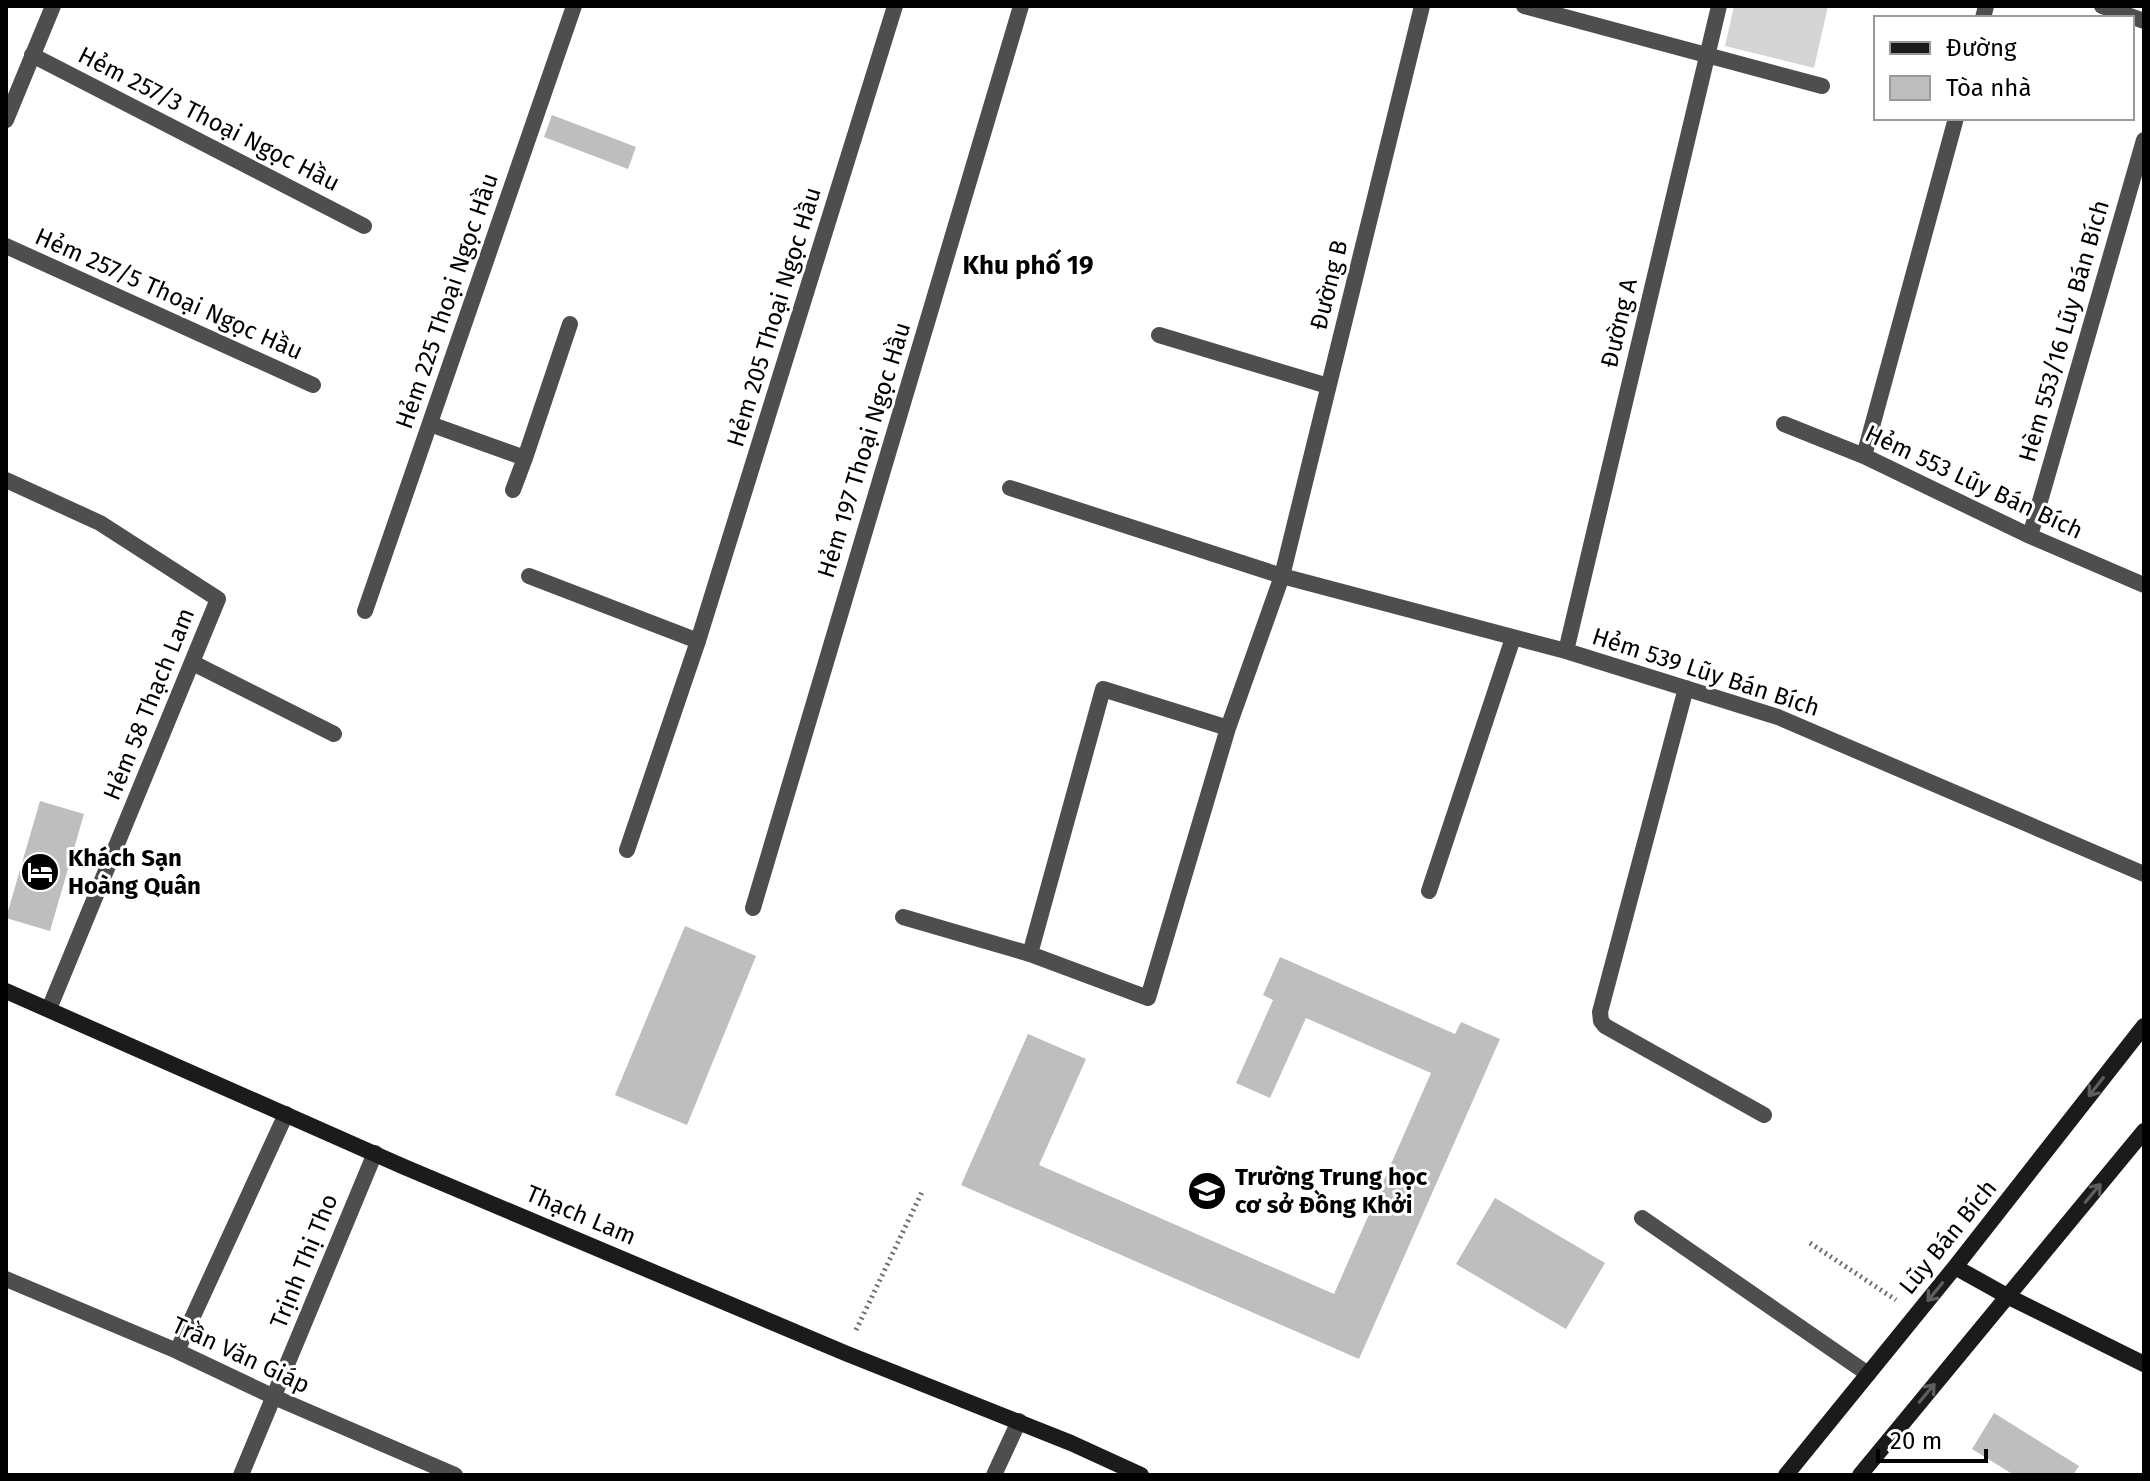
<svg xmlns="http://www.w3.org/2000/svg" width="2150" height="1481" viewBox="0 0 2150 1481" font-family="'Fira Sans',sans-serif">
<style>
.green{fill:#d5d5d5}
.building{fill:#bebebe}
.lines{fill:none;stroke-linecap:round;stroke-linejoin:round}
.path{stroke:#707070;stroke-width:5;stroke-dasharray:2 4;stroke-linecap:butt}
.lane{stroke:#4e4e4e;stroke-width:16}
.street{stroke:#4e4e4e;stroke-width:16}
.secondary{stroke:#1b1b1b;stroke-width:16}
.oneway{stroke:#5f5f5f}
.labels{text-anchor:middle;stroke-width:6;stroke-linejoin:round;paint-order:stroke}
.street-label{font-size:24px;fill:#000;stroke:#fff}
.poi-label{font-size:24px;font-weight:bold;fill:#000;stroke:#fff;text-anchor:start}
.neighbourhood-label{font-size:26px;font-weight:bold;fill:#000;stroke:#fff}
</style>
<rect width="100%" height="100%" fill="#fff"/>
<path class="green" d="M1734,6H1828L1814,68L1725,46Z"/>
<path class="building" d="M552,115L636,147L628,169L544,137Z
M40,801L84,814L50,931L6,918Z
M685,926L756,956L687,1125L615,1095Z
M1280,957L1455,1034L1461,1022L1500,1039L1359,1359L961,1185L1028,1034L1086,1059L1039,1165L1334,1294L1431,1073L1306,1018L1270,1098L1236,1083L1273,1000L1263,995Z
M1495,1198L1605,1263L1566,1329L1456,1264Z
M1994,1413L2079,1466L2073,1475H2014L1972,1449Z"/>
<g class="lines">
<path class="path" d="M1810,1243L1896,1300
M856,1330L922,1192"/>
<path class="lane" d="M32,55L364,226
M6,246L313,385
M1159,335L1328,386
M430,424L525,458L570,324
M513,490L525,458
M529,576L698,641
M1228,728L1282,576
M903,917L1030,954L1103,689L1228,728L1148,998L1030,954"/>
<path class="street" d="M1524,6L1822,86
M2102,6L2144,21
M1983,18L1986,6
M6,120L53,6
M1784,424L1864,456L2030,536L2144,585
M1864,456L1956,118
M6,480L100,523L218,599L49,1009
M1010,488L1282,576L1566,651L1778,717L2144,874
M2030,536L2144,140
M1282,576L1422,6
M365,611L574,6
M1566,651L1719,6
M193,663L334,734
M1686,688L1600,1012L1601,1021L1605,1026L1764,1115
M627,850L698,641L895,6
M1429,891L1513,638
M753,908L1021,6
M1642,1218L1868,1374
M6,1279L177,1351L274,1397L455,1475
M177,1351L286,1114
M241,1475L375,1153
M994,1475L1019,1421"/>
<path class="secondary" d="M6,991L402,1166L845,1353L1071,1443L1141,1475
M1955,1267L2007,1296L2144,1364
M1786,1475L1955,1267L2144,1026
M1860,1475L2144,1131"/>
</g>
<defs><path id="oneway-shaft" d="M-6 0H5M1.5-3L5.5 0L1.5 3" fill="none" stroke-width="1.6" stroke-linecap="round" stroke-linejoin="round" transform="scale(2)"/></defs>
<g class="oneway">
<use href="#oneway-shaft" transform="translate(2096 1087) rotate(128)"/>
<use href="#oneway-shaft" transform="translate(2093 1193) rotate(-50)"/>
<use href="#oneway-shaft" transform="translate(1935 1292) rotate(129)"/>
<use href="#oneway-shaft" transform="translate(1927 1393) rotate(-50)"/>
</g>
<defs>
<symbol id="hotel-disc" viewBox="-11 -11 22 22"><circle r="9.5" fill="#000" stroke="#fff"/><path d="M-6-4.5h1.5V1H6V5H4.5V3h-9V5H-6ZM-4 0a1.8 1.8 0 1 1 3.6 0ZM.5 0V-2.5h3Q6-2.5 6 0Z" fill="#fff"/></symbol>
<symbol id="school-disc" viewBox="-11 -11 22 22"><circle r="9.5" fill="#000" stroke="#fff"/><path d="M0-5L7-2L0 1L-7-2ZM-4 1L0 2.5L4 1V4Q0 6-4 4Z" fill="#fff"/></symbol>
</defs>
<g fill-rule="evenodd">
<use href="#hotel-disc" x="18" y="850" width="44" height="44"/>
<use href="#school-disc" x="1185" y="1169" width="44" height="44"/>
</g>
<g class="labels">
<g class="street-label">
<text transform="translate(209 119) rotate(27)" y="8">Hẻm 257/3 Thoại Ngọc Hầu</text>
<text transform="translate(1329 285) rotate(-76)" y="8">Đường B</text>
<text transform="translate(169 294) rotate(24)" y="8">Hẻm 257/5 Thoại Ngọc Hầu</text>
<text transform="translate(447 301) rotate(-71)" y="8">Hẻm 225 Thoại Ngọc Hầu</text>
<text transform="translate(774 317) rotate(-73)" y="8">Hẻm 205 Thoại Ngọc Hầu</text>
<text transform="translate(1619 323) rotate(-77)" y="8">Đường A</text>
<text transform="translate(2064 331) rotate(-74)" y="8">Hèm 553/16 Lũy Bán Bích</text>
<text transform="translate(864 450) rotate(-73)" y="8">Hẻm 197 Thoại Ngọc Hầu</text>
<text transform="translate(1974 482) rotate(25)" y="8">Hẻm 553 Lũy Bán Bích</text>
<text transform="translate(1706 672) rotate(18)" y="8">Hẻm 539 Lũy Bán Bích</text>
<text transform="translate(149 704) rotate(-68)" y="8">Hẻm 58 Thạch Lam</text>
<text transform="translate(581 1215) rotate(23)" y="8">Thạch Lam</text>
<text transform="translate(1948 1237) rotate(-51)" y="8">Lũy Bán Bích</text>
<text transform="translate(304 1261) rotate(-68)" y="8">Trịnh Thị Tho</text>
<text transform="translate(241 1355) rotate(25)" y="8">Trần Văn Giáp</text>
</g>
<g class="poi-label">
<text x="68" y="866">Khách Sạn<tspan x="68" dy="28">Hoàng Quân</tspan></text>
<text x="1235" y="1185">Trường Trung học<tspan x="1235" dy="28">cơ sở Đồng Khởi</tspan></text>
</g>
<g class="neighbourhood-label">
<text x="1028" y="274">Khu phố 19</text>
</g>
</g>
<rect width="2150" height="1481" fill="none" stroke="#000000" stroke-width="16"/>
<rect x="1874" y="16" width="260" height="104" fill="#ffffff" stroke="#999999" stroke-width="2"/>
<rect x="1890" y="42" width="40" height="12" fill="#1b1b1b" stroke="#999999" stroke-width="2"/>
<text x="1946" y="56" font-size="24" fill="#000000">Đường</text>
<rect x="1890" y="76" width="40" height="24" fill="#bebebe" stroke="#999999" stroke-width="2"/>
<text x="1946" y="96" font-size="24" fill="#000000">Tòa nhà</text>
<path d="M1878 1449v12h108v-12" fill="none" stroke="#000000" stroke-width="4"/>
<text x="1890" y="1449" font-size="24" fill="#000000" stroke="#ffffff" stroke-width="6" paint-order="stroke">20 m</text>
</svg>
